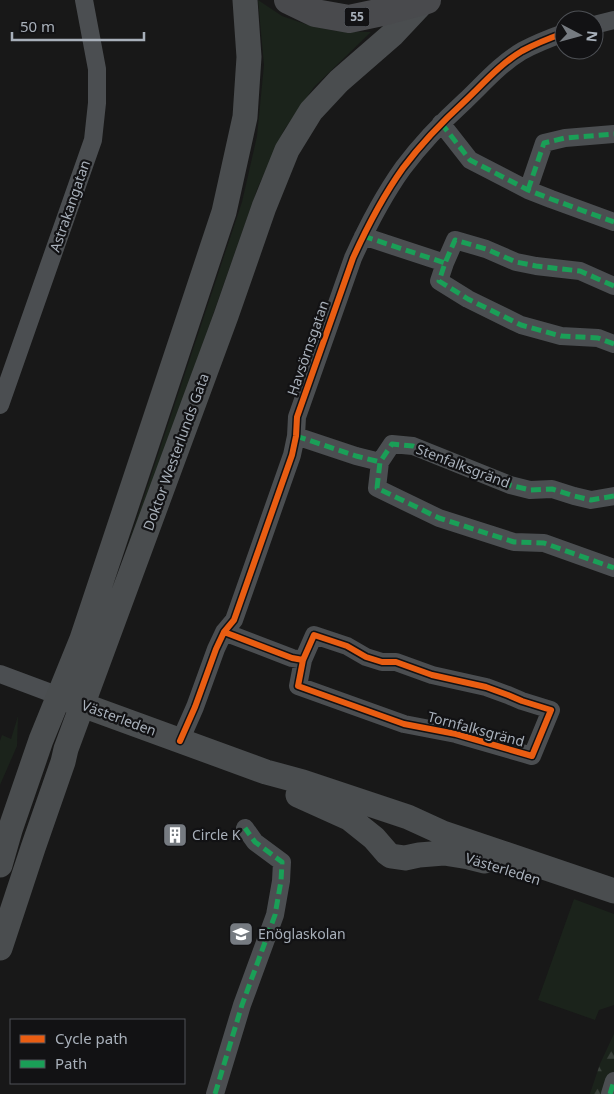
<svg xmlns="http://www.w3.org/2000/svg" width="614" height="1094" viewBox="0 0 614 1094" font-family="'Noto Sans',sans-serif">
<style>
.green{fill:#1b231b}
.forest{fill:url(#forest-firs)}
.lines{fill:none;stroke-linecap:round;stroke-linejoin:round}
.street{stroke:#4b4e51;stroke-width:18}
.secondary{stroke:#4a4d4f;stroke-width:25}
.primary{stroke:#494a4d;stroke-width:28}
.quiet{stroke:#1a9f57;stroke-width:5;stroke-dasharray:10 5;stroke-linecap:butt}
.cycleway-casing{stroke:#121214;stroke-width:9}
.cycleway{stroke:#e95d12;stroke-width:6}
.labels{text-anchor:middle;stroke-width:4.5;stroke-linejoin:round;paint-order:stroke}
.shield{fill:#121214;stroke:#7b8188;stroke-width:1}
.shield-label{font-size:12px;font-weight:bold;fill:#a8b0ba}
.street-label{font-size:14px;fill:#a8b0ba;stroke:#121214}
.poi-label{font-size:14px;fill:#a8b0ba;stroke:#121214;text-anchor:start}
</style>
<defs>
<pattern id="forest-firs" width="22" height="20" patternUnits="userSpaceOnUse" patternTransform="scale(1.25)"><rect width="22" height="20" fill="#1b231b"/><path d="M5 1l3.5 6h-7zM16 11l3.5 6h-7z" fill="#39403a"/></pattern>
</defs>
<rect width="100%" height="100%" fill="#181818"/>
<path class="green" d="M258,0L282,16L311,26L336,31L371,32L314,87L284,130L258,187L121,576L118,575L242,202L257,136L264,65Z
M18,716L17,746L0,785V741L2,735L11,739Z
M574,899L614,914V1005L599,1010L595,1020L538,1000Z"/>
<path class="forest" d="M614,1034V1094H590L600,1064Z"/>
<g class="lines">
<path class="street" d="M594,25L614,20
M441,123L470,160L528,190L551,199L614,222
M528,190L544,143L565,138L614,134
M363,236L445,263
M614,286L580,271L536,266L516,262L486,249L455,240L445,263L439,281L468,299L521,325L561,336L598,338L614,344
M0,405L93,140L97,103V69L84,0
M296,436L356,456L380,462
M614,496L591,500L574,496L552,489L530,490L510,485L413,446L392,444L380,462L377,488L439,518L514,542L544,543L614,568
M224,632L292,658L303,660L298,686L404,724L456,734L532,756L551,710L522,701L508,695L486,687L432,675L396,662H382L366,657L347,646L314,635L303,660
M0,674L59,696
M180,741L195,707L216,649L224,632L234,620L292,455L296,436L297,417L353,258C367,227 383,196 403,168C421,144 442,122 465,101C483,84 500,64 522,51C535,44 550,38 564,33
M215,1094L242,1005L275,915L281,881L282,862L255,842L245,828
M610,1094L614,1081"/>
<path class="secondary" d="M66,699L266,772L303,782L408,817L443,833L614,891
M298,795L349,818L374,838L387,853L391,856L405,858L419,855L444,853L469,857L485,861
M0,865L10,830L41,740L82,639L224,212L245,117L249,57L245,0
M0,948L33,848L63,762L66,749L226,316L264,207L287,150L311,111L339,81L393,34L424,1"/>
<path class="primary" d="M288,0L315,13L349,19L382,12L427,0"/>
<path class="quiet" d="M441,123L470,160L528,190L551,199L614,222
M528,190L544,143L565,138L614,134
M363,236L445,263
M614,286L580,271L536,266L516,262L486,249L455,240L445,263L439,281L468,299L521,325L561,336L598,338L614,344
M296,436L356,456L380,462
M614,496L591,500L574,496L552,489L530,490L510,485L413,446L392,444L380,462L377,488L439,518L514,542L544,543L614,568
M215,1094L242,1005L275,915L281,881L282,862L255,842L245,828
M610,1094L614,1081"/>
<defs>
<path id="cycleway" d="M224,632L292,658L303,660L298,686L404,724L456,734L532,756L551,710L522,701L508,695L486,687L432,675L396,662H382L366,657L347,646L314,635L303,660
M180,741L195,707L216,649L224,632L234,620L292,455L296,436L297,417L353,258C367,227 383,196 403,168C421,144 442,122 465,101C483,84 500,64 522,51C535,44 550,38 564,33"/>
</defs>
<use href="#cycleway" class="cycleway-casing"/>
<use href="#cycleway" class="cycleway"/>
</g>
<defs>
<symbol id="building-square" viewBox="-11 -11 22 22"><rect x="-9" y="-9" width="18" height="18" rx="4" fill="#767b81" stroke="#121214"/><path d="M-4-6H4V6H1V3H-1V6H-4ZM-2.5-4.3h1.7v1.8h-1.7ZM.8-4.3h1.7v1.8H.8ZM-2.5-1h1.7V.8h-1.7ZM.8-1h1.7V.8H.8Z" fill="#fff"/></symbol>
<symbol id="school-square" viewBox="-11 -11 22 22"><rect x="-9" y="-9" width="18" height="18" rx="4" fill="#767b81" stroke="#121214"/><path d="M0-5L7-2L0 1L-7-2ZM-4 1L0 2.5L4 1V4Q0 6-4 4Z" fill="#fff"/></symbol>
</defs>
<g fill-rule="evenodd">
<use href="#building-square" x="161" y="821" width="28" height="28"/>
<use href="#school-square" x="227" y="920" width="28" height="28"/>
</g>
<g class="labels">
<rect class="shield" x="344.5" y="7.5" width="25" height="19" rx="4"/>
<g class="shield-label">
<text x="357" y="21">55</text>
</g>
<g class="street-label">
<text transform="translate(70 206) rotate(-71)" y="5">Astrakangatan</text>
<text transform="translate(308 348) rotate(-71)" y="5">Havsörnsgatan</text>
<text transform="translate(176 452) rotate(-70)" y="5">Doktor Westerlunds Gata</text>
<text transform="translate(463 466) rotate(21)" y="5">Stenfalksgränd</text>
<text transform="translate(119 718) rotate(20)" y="5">Västerleden</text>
<text transform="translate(476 729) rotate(15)" y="5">Tornfalksgränd</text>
<text transform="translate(503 869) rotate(17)" y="5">Västerleden</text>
</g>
<g class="poi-label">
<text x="192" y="840">Circle K</text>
<text x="258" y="939">Enöglaskolan</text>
</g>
</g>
<rect x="10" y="1019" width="175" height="65" fill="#121214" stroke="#4e5156"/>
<rect x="20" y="1035" width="25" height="8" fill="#e95d12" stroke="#4e5156"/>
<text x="55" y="1044" font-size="15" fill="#a8b0ba">Cycle path</text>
<rect x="20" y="1060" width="25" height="8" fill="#1a9f57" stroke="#4e5156"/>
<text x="55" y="1069" font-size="15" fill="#a8b0ba">Path</text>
<g transform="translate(579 35) rotate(96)"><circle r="24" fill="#121214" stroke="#4e5156"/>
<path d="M0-4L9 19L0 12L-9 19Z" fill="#767b81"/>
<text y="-8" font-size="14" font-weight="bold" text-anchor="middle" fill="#a8b0ba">N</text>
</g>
<path d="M12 32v8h132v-8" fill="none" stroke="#a8b0ba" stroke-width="2.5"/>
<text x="20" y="32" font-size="15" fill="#a8b0ba" stroke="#121214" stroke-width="4" paint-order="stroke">50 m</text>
</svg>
